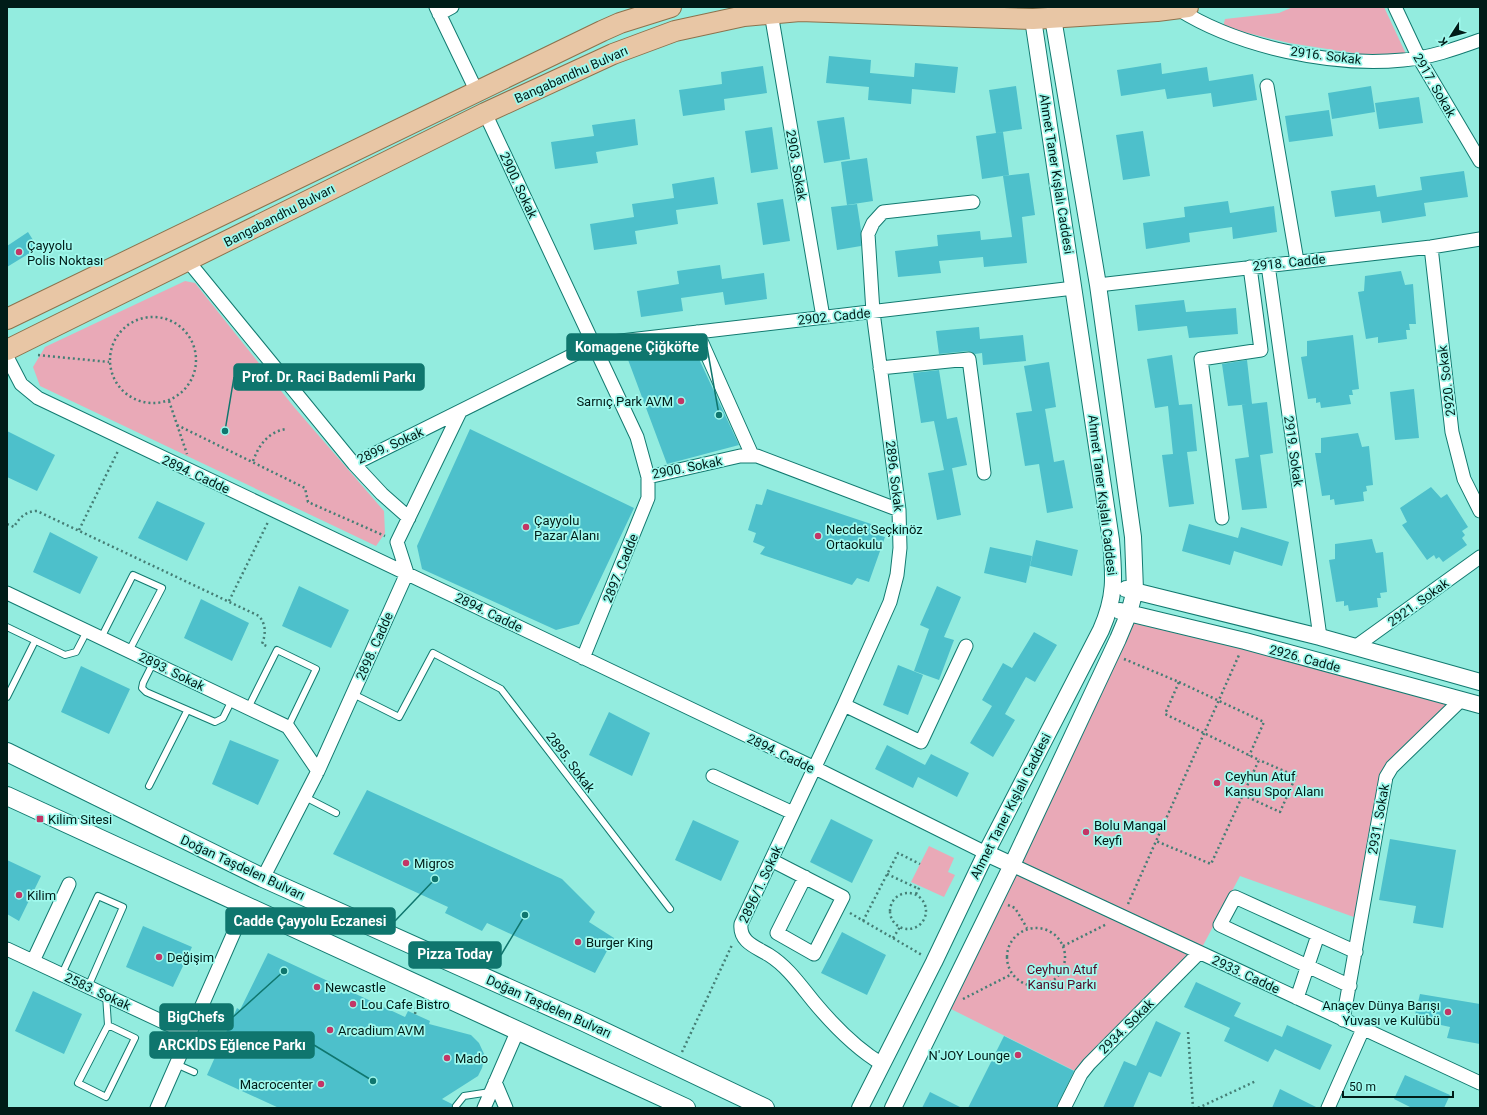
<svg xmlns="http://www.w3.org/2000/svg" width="1487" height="1115" viewBox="0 0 1487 1115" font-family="Roboto,sans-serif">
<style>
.green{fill:#e9a9b7}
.building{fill:#4dc0cb}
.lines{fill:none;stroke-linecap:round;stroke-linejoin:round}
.service-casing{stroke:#127a70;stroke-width:8}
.minor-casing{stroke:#127a70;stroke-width:15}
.tertiary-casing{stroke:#127a70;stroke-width:18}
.secondary-casing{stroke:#127a70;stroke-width:20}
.primary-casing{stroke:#8c724d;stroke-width:22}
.path{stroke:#457e75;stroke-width:2.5;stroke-dasharray:2 3;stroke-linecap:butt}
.service{stroke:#fff;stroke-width:6}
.minor{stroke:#fff;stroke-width:13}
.tertiary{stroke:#fff;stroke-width:16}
.secondary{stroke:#fff;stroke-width:18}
.primary{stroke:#e8c6a5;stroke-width:20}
.poi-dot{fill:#c33666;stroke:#a0f9ed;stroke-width:1.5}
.labels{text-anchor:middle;stroke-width:3.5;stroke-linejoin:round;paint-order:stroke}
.street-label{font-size:13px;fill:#001c18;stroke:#a0f9ed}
.poi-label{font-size:13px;fill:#001c18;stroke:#a0f9ed;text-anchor:start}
.park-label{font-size:13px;fill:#520724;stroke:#a0f9ed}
.leader{fill:none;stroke:#0f766e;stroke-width:1.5}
.callout-dot{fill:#0f766e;stroke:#a0f9ed;stroke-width:1.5}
.callout{fill:#0f766e;stroke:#0f766e;stroke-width:1.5}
.callout-label{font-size:14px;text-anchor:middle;font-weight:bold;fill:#fff}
</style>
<rect width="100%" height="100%" fill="#93ecdf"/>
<path class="green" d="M1293,7H1384L1406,54L1366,55L1289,43L1223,27L1225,19L1279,13Z
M185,281L195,283L294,407L384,511L385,533L376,546L40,386L33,367L45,347Z
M1129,613L1461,700L1392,767L1362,920L1240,876L1199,953L1081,1074L943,1005Z
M929,846L954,858L948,872L955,875L944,897L911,882Z"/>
<path class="building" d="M829,56L871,60L870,73L914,77L915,63L958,67L955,93L912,89L911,104L868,100L869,87L826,83Z
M1161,63L1162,74L1207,67L1209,81L1253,74L1257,100L1213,107L1211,93L1167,99L1165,89L1121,96L1117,70Z
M763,66L767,93L724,99L725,110L683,116L679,90L722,84L721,72Z
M1016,86L1022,129L996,133L989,90Z
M1371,86L1375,112L1332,119L1328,93Z
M1419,97L1423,123L1379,129L1375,103Z
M1329,110L1333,136L1289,142L1285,116Z
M844,117L850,159L824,163L817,121Z
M635,119L638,145L596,152L598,163L555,169L551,142L594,136L592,125Z
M772,127L778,169L751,173L745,131Z
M1143,131L1150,176L1123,180L1116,135Z
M1003,132L1009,175L982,179L976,136Z
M867,158L873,201L847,205L841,162Z
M1464,171L1468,197L1424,203L1426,216L1382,223L1380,211L1335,217L1331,191L1375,185L1377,197L1422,190L1420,177Z
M1029,173L1035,215L1022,217L1027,263L984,267L983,257L939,261L941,273L898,277L895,251L938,246L937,235L980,231L981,240L1012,237L1003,176Z
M714,177L718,204L676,210L678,224L635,231L637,244L594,250L590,224L634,217L632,204L674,198L672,184Z
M783,199L790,241L763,245L757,203Z
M1228,201L1230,213L1274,206L1277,232L1233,239L1232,227L1189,233L1190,242L1146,249L1143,223L1185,217L1184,207Z
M857,204L861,230V246L837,250L831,207Z
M28,232L38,248L7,267V246Z
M720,265L722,279L764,273L767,299L725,305L723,292L681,298L683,311L641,317L637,291L679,284L677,271Z
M1401,271L1405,285L1413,284L1416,324H1409L1410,330H1406L1407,339L1378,343V337L1366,339L1358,292L1364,291L1365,276Z
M1184,300L1186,312L1236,308L1238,334L1189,338L1187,326L1138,331L1135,305Z
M979,327L980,339L1023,335L1026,361L983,365L982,353L975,354L968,351L939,354L936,331Z
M1353,335L1359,389L1352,390L1353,395H1349L1351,404L1321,408L1320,402L1316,403V398L1308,399L1301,357L1307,356V341Z
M693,346L739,445L667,464L627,357Z
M1172,355L1179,405L1192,404L1197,451L1187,452L1194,504L1169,507L1162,455L1173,454L1168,406L1155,408L1147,359Z
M1247,360L1252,404L1228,406L1222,364Z
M1049,362L1056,407L1045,409L1054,462L1064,460L1073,508L1047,513L1039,464L1025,466L1016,413L1032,411L1024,366Z
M939,370L947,419L957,417L967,465L948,469L952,468L961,515L937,520L928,473L944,470L934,421L921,423L913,373Z
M1414,389L1419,438L1395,440L1390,392Z
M1267,402L1273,453L1260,455L1267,508L1242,510L1235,459L1249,457L1242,405Z
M470,429L634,508L579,624L556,630L422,569L417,546Z
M7,431L55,455L37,491L7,477Z
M1358,433L1362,447L1369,446L1373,485L1366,486L1367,491L1363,492L1364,501L1335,505L1334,499L1330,500V495L1322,496L1315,453H1321V438Z
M1431,487L1441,498L1447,494L1468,527L1462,531L1465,535L1462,538L1467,545L1443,562L1439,557L1436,559L1434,555L1427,560L1402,525L1407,522L1400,508Z
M767,489L880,527L878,535L885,537L869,582L857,578L852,585L760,554L765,547L753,542L756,533L748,530L756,504L762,505Z
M157,501L205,523L187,561L138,538Z
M1189,524L1238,538L1241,527L1289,542L1282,566L1234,551L1230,565L1182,551Z
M50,532L98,557L80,594L33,572Z
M1372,539L1376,553L1383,552L1387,592L1380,593L1381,598H1377L1378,607L1349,611L1348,605L1344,606V601L1336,602L1329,560L1335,559V544Z
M1036,540L1078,550L1072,576L1030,566Z
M990,547L1032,556L1026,583L984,573Z
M299,586L349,610L331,648L282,626Z
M937,586L961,597L944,637L954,640L939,680L914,671L929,629L920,625Z
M201,599L249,623L232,661L184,638Z
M1034,632L1057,645L1035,682L1026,677L1005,714L1015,720L993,757L970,743L992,706L982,700L1003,663L1012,668Z
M898,665L923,675L908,715L883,705Z
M81,666L130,689L109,734L61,712Z
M609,712L650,733L632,776L589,755Z
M230,740L279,760L258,805L212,784Z
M887,745L925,765L931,754L969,773L957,797L918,777L913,788L875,769Z
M367,790L562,879L595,912L589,922L614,938L595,973L487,923L482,931L445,913L448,907L333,854Z
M831,819L873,840L852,883L810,862Z
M693,820L739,841L721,881L675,860Z
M1390,839L1456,850L1443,928L1413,923L1416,906L1379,900Z
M7,860L41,876L19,921L7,914Z
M143,926L192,947L173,987L126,967Z
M842,932L886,955L867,995L821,973Z
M268,953L405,1017L408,1011L430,1021L429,1024L471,1035L479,1043L485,1056L482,1068L478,1076L442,1099L452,1104V1108H279L207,1075L237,1008L240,1010Z
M1196,982L1241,1003L1234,1016L1282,1037L1287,1025L1332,1045L1320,1070L1275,1049L1268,1062L1224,1041L1230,1028L1184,1007Z
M33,991L82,1014L64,1054L15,1031Z
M1420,994L1480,1004V1044L1447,1038L1450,1027L1414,1019Z
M1156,1021L1181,1033L1161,1077L1149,1072L1133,1108H1103L1124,1061L1136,1066Z
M1004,1036L1074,1071L1056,1108H968Z
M1405,1075L1450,1095L1444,1108H1412L1394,1099Z
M1280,1089L1318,1108H1272Z
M930,1092L962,1108H922Z"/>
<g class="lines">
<defs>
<path id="service" d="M7,627L65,655L76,652L87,631
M101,638L133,575L162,588L129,651
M153,663L143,683L142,688L146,692L215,722L223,718L232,700
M353,694L399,717L433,653L501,689L670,909
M7,697L35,641
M248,708L277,650L316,669L288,727
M149,786L187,711
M305,797L336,813
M62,974L98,896L123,907L88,987
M106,995L108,1025L78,1083L106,1097L135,1038L108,1025
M176,1064L194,1072
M456,1106L464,1096L490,1092"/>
<path id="minor" d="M436,7L476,90
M1395,7L1419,58L1480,161
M1178,9C1238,47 1332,67 1403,60C1429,58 1455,49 1480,40
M771,13L823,317
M439,14L452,7
M1267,86L1297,261
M485,113L637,437L648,477L740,456H757L899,510
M1431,247L1452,432L1464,479L1480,511
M188,261L354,464L595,344L1074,288
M1268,265L1320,637
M1098,285L1431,247L1480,239
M697,332L752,455
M7,357L21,384L38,398L815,768L986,853
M880,368L969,359L984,473
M354,464L382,494L409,518
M1222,518L1201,359L1261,350L1250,267
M7,593L288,727L318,771
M1355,647L1480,557
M583,658L648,498V477
M844,705L921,742L966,646
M713,776L793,813
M771,860L843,897L814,954L777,933L805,877
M1012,865L1480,1083
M263,878L318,771L407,573L397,542L460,412
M7,949L189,1034
M33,961L69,884
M1350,986L1220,925L1235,897L1356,952
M1297,998L1318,935
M1343,1020L1386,777L1392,767L1461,700
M882,1064C855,1048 834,1026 814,1002C800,985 788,967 769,955C756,947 739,942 741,924L844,705L890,602L897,575L900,548L899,510L873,312L868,234L873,223L883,212L973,202
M495,1082L506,1108
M157,1108L246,905
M484,1108L518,1030
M1064,1108L1081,1074L1089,1064L1199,953
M1328,1108L1363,1029"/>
<path id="tertiary" d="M1126,589L1320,637L1480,682
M1120,611L1245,641L1480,705
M986,853L1012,865
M860,1108L934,962L986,853L1101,630C1116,596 1114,576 1111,540L1033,19
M893,1108L1012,865L1118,639L1129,613L1135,590L1133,537L1098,285L1053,18"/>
<path id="secondary" d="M7,752L263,878L584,1022L765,1108
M7,796L686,1108"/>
<path id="primary" d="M7,319L602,31L620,23L671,7
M7,350L485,113L613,54L675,31L744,16L800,11L1033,19L1157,11L1188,7"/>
</defs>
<use href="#service" class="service-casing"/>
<use href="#minor" class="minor-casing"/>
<use href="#tertiary" class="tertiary-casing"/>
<use href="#secondary" class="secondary-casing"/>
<use href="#primary" class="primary-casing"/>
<path class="path" d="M110 360a43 43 0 1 1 86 0a43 43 0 1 1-86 0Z
M38,355L109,362
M169,401L187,454
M177,425L305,488L308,502L385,536
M253,461C259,445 268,432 286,429
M7,524L14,527C19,518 26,511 37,511L259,616C266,624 266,634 262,644L269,647
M79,530L118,451
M229,601L268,522
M1124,659L1179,682L1165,714L1259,760L1211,864L1156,841
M1179,682L1264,722L1249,756
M1243,795L1280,812L1296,776L1259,760
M887,874L919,889
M890 911a18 18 0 1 1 36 0a18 18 0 1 1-36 0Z
M916,894L920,886
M1128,904L1239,655
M1008,905L1015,908L1027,928
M850,913L922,955
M863,921L898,853L920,864
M1007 957a29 29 0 1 1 58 0a29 29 0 1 1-58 0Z
M893,938L900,927
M1063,946L1107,924
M963,999L1012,974
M415,1014L417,1002
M1188,1032L1193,1108
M682,1052L732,945
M1198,1108L1256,1081"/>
<use href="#service" class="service"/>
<use href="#minor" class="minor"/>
<use href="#tertiary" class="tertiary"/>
<use href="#secondary" class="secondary"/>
<use href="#primary" class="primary"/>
</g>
<g class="poi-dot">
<circle cx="19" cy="252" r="4"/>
<circle cx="681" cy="401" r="4"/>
<circle cx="526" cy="527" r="4"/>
<circle cx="818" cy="536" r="4"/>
<circle cx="1217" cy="783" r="4"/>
<rect x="36" y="815" width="8" height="8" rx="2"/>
<circle cx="1086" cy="832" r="4"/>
<circle cx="406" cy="863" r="4"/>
<circle cx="19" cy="895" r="4"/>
<circle cx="578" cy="942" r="4"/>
<circle cx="159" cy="957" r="4"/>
<circle cx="317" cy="987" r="4"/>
<circle cx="353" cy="1004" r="4"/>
<circle cx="1448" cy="1012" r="4"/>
<circle cx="330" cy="1030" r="4"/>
<circle cx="1018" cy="1055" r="4"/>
<circle cx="447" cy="1058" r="4"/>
<circle cx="321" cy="1084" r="4"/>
</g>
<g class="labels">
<g class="street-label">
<text transform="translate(1326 55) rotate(7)" y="5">2916. Sokak</text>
<text transform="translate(571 74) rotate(-24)" y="5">Bangabandhu Bulvarı</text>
<text transform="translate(1435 85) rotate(60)" y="5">2917. Sokak</text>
<text transform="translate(797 165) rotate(80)" y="5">2903. Sokak</text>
<text transform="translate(1057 174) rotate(81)" y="5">Ahmet Taner Kışlalı Caddesi</text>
<text transform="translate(519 185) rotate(65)" y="5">2900. Sokak</text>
<text transform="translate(279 215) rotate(-27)" y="5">Bangabandhu Bulvarı</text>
<text transform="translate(1289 262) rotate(-6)" y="5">2918. Cadde</text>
<text transform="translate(834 316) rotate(-6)" y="5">2902. Cadde</text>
<text transform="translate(1446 381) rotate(-97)" y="5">2920. Sokak</text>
<text transform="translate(390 445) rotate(-24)" y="5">2899. Sokak</text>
<text transform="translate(1294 451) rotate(82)" y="5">2919. Sokak</text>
<text transform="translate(687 467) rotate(-11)" y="5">2900. Sokak</text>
<text transform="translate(196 474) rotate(25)" y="5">2894. Cadde</text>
<text transform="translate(895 476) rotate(83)" y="5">2896. Sokak</text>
<text transform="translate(1103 495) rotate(83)" y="5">Ahmet Taner Kışlalı Caddesi</text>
<text transform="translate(620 568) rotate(-68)" y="5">2897. Cadde</text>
<text transform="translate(1418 602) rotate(-36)" y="5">2921. Sokak</text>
<text transform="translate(489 612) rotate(26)" y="5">2894. Cadde</text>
<text transform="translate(374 646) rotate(-66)" y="5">2898. Cadde</text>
<text transform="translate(1305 658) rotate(15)" y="5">2926. Cadde</text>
<text transform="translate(172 671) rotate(26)" y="5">2893. Sokak</text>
<text transform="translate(781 753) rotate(26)" y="5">2894. Cadde</text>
<text transform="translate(571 762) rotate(53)" y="5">2895. Sokak</text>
<text transform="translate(1010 806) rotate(-63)" y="5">Ahmet Taner Kışlalı Caddesi</text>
<text transform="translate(1378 819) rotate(-80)" y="5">2931. Sokak</text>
<text transform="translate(243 867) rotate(25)" y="5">Doğan Taşdelen Bulvarı</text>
<text transform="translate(760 884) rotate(-65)" y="5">2896/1. Sokak</text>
<text transform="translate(1246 974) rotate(25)" y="5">2933. Cadde</text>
<text transform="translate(98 991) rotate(25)" y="5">2583. Sokak</text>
<text transform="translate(549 1006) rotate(24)" y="5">Doğan Taşdelen Bulvarı</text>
<text transform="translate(1126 1026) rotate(-45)" y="5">2934. Sokak</text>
</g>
<g class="poi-label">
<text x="27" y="250">Çayyolu<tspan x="27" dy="15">Polis Noktası</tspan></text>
<text x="673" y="406" text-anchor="end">Sarnıç Park AVM</text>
<text x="534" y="525">Çayyolu<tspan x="534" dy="15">Pazar Alanı</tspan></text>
<text x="826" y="534">Necdet Seçkinöz<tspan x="826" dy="15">Ortaokulu</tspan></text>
<text x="1225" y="781">Ceyhun Atuf<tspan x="1225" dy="15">Kansu Spor Alanı</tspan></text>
<text x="48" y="824">Kilim Sitesi</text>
<text x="1094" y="830">Bolu Mangal<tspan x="1094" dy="15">Keyfi</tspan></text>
<text x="414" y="868">Migros</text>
<text x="27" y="900">Kilim</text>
<text x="586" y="947">Burger King</text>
<text x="167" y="962">Değişim</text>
<text x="325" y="992">Newcastle</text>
<text x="361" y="1009">Lou Cafe Bistro</text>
<text x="1440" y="1010" text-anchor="end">Anaçev Dünya Barışı<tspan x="1440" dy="15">Yuvası ve Kulübü</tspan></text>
<text x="338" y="1035">Arcadium AVM</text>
<text x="1010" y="1060" text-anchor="end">N'JOY Lounge</text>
<text x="455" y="1063">Mado</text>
<text x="313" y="1089" text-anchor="end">Macrocenter</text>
</g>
<g class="park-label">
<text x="1062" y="974">Ceyhun Atuf<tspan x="1062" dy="15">Kansu Parkı</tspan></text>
</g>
</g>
<path class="leader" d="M719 415L707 347M225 431L234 377M435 879L395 921M525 915L501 955M284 971L233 1017M373 1081L314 1045"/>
<g class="callout-dot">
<circle cx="719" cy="415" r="4"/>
<circle cx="225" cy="431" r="4"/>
<circle cx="435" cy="879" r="4"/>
<circle cx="525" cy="915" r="4"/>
<circle cx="284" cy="971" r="4"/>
<circle cx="373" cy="1081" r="4"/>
</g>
<g class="callout">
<rect x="567" y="334" width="140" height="26" rx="4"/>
<rect x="234" y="364" width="190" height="26" rx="4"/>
<rect x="226" y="908" width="169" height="26" rx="4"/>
<rect x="409" y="942" width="92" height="26" rx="4"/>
<rect x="160" y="1004" width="73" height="26" rx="4"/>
<rect x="150" y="1032" width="164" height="26" rx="4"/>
</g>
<g class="callout-label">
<text x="637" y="352">Komagene Çiğköfte</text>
<text x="329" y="382">Prof. Dr. Raci Bademli Parkı</text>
<text x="310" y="926">Cadde Çayyolu Eczanesi</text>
<text x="455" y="959">Pizza Today</text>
<text x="196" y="1022">BigChefs</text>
<text x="232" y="1050">ARCKİDS Eğlence Parkı</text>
</g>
<rect width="1487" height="1115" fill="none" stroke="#001c18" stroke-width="16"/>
<g transform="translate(1451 36) rotate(234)" stroke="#a0f9ed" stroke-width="3" paint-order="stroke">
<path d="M0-3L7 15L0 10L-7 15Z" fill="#001c18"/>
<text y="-6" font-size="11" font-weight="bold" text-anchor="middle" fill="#001c18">K</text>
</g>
<path d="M1343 1091v6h110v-6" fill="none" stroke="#001c18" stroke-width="2"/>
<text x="1349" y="1091" font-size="12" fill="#001c18" stroke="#a0f9ed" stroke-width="3" paint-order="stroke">50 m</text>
</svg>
